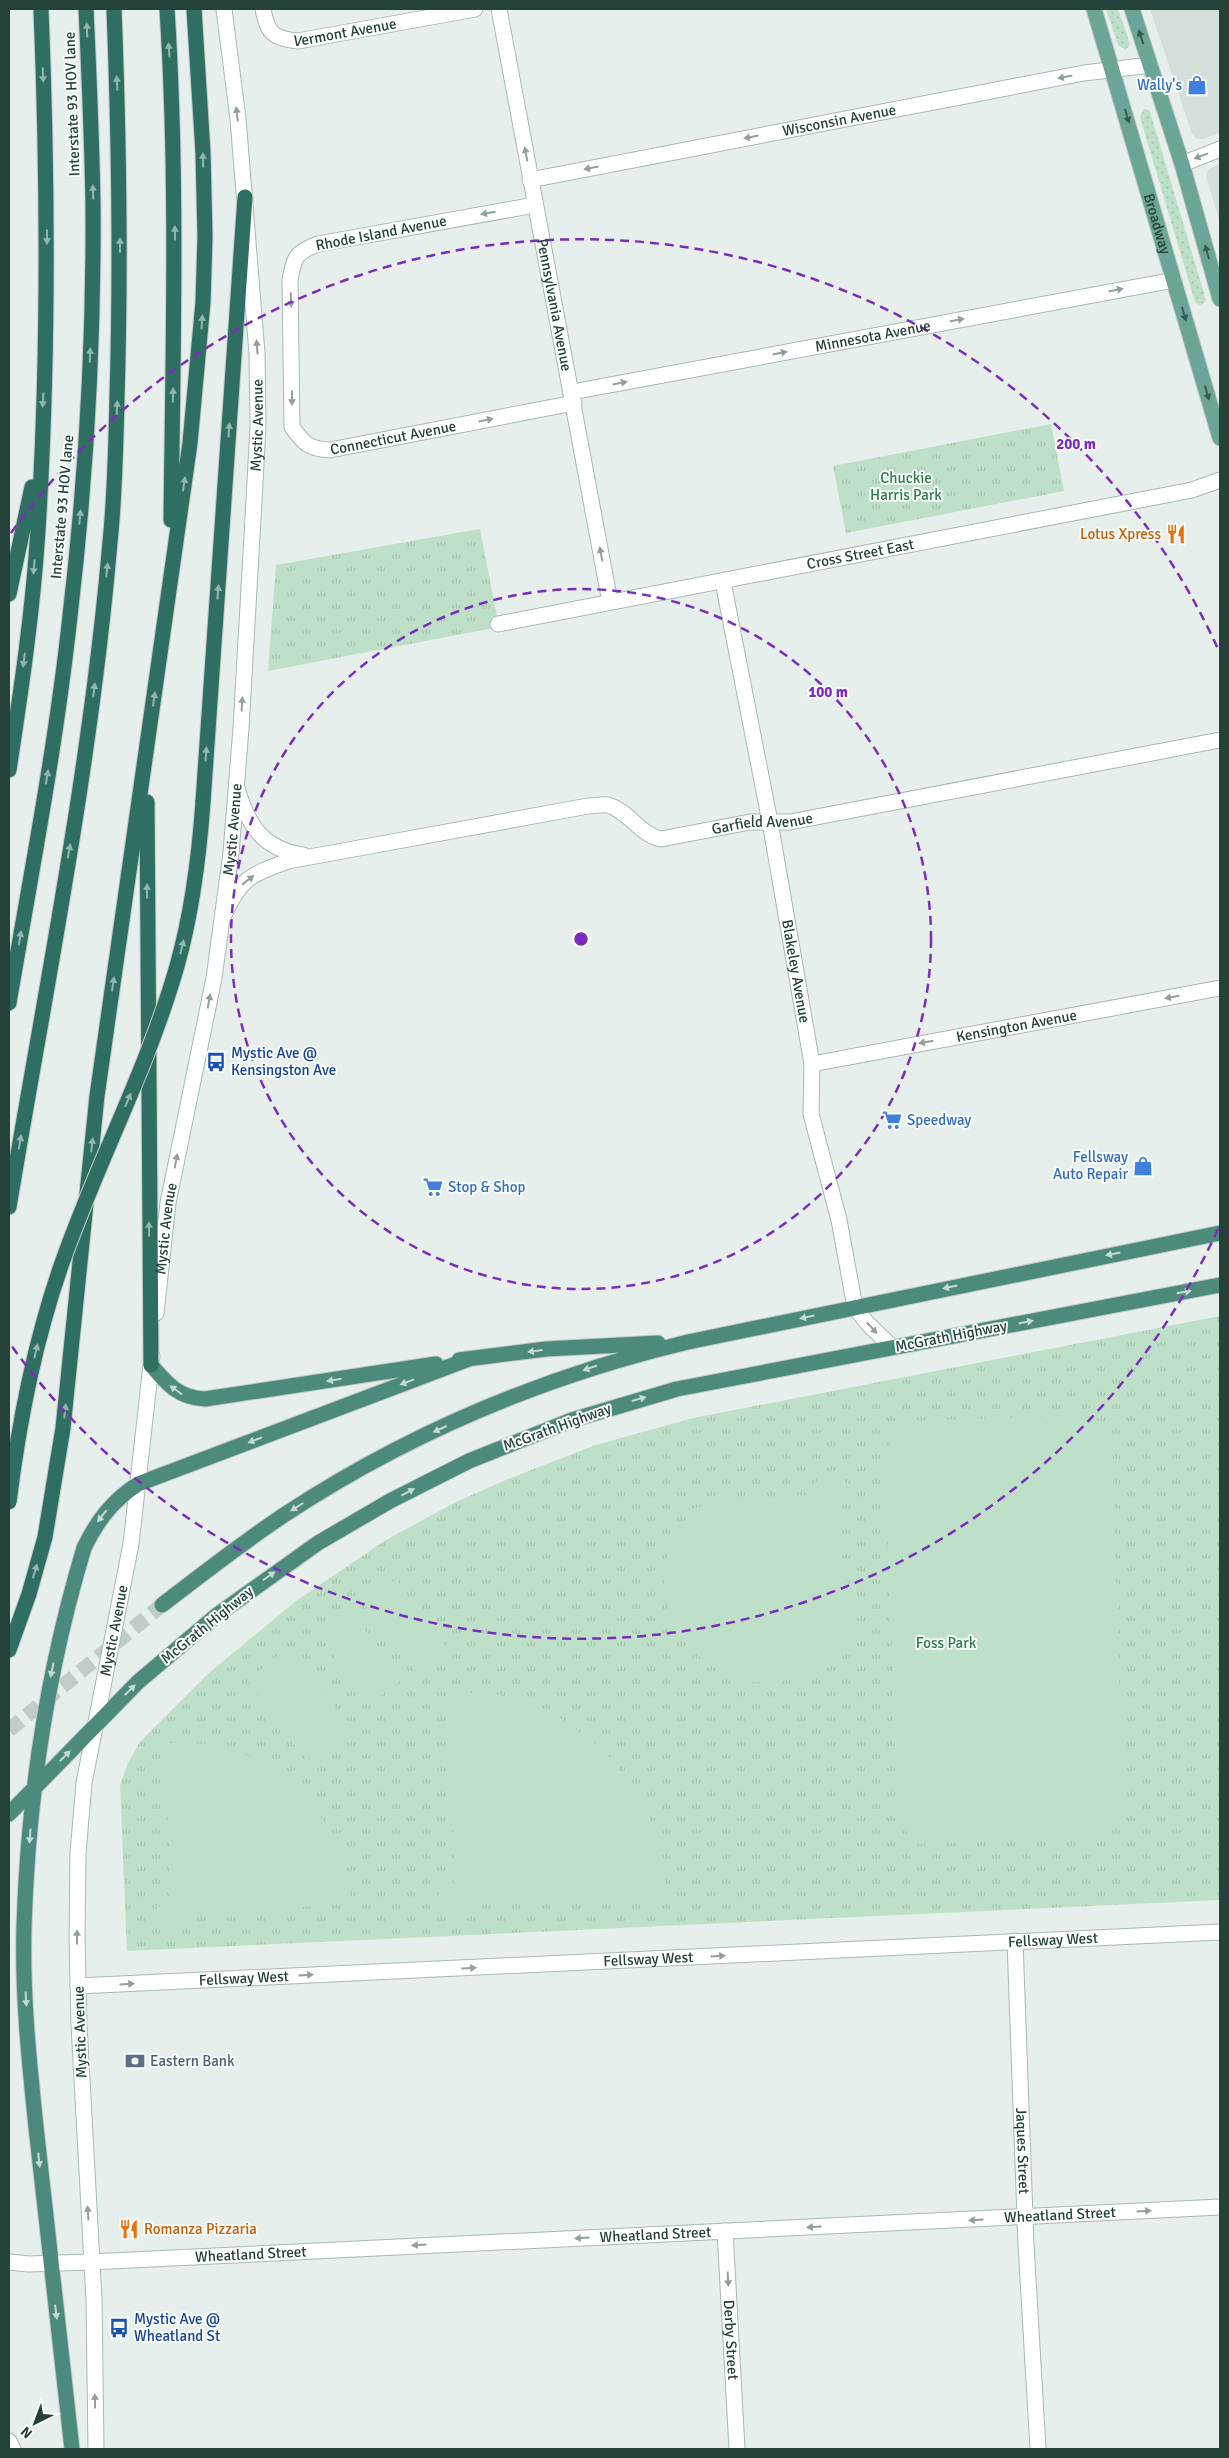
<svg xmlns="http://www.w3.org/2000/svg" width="1229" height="2458" viewBox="0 0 1229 2458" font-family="Signika,sans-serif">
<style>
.built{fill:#d4dfda}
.grass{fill:url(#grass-dots)}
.park{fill:url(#park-tufts)}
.garden{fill:#bfe0c8}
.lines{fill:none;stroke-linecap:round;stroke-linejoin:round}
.trunk-tunnel{stroke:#bfccc8;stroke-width:15;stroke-dasharray:15 8;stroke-linecap:butt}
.minor-casing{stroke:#a8b8b2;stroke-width:17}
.tertiary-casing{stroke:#a8b8b2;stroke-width:17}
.secondary-casing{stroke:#a4bbb3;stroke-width:17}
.primary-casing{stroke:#c2cac8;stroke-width:17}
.trunk-casing{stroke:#c2cac8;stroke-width:17}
.motorway-casing{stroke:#c2cac8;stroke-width:17}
.minor{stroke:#fff;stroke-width:15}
.tertiary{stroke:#fff;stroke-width:15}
.secondary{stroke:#fff;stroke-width:15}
.primary{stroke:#6aa596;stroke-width:15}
.trunk{stroke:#4c8a7c;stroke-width:15}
.motorway{stroke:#2f6f62;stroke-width:15}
.motorway-bridge-casing{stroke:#c2cac8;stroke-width:17;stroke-linecap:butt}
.motorway-bridge{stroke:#2f6f62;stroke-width:15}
.oneway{fill:#93b5ae}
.oneway2{fill:#365b51}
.oneway3{fill:#92a09c}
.oneway4{fill:#c4d9d4}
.ring{fill:none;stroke:#7b2cbf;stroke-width:2.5;stroke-dasharray:9 6}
.labels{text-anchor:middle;stroke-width:4;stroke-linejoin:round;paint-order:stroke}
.street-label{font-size:15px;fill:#24423a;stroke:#f7fbf9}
.shop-label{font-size:15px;fill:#366cbe;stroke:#f7fbf9;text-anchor:end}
.park-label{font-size:15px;fill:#2d7a4b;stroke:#f7fbf9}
.food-label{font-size:15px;fill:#c56008;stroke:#f7fbf9;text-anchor:end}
.transit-label{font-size:15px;fill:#164399;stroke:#f7fbf9;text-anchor:start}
.service-label{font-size:15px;fill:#4e5e75;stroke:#f7fbf9;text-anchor:start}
.centre{fill:#7b2cbf;stroke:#f7fbf9;stroke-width:2.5}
.ring-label{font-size:15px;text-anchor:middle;font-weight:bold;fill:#7b2cbf;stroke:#f7fbf9;stroke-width:4;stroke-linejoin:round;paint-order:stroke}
</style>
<defs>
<pattern id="grass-dots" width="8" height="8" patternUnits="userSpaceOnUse" patternTransform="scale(1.25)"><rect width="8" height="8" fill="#bfe0c8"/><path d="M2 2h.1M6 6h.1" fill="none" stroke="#a4c1ad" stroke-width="1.8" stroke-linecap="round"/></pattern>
<pattern id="park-tufts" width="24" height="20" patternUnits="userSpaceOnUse" patternTransform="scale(1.25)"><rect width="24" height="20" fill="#bfe0c8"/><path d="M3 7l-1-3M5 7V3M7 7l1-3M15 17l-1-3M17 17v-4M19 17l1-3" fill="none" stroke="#a4c1ad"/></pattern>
</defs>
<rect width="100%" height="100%" fill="#e6efeb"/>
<path class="built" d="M1150,9H1220V132L1203,139H1197L1192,134Z
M1220,163V223L1206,176L1208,170Z"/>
<path class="grass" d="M1106,9H1118L1130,44L1126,50L1118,45Z
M1144,109L1149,110L1151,115L1206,300L1201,306L1195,302L1140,117Z"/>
<path class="park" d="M1051,424L1064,491L846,533L833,466Z
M480,529L499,627L268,671L276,565Z
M1220,1316V1900L127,1951L120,1785L128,1763L140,1742L209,1673L296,1601L386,1540L456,1502L508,1479L596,1445L693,1418Z"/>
<path class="garden" d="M1094,1415L1112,1444L1123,1806L1108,1837L913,1844L897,1814L885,1450L904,1421Z
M830,1473C853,1476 854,1501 834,1510L856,1632C841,1650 828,1666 805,1676C800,1678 793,1679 787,1680C727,1693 670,1648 665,1588C665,1582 663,1575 664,1569C668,1545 680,1527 693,1508L812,1494C814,1482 818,1476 830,1473Z
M396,1579L446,1647L414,1671L364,1603Z
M352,1613L402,1679L369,1704L320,1636Z
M291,1647L350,1728L306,1760L247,1680Z
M448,1691L500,1695L556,1715L606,1752L639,1795L661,1846L667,1898L475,1903C465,1950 409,1897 455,1884Z
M165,1743L214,1744L272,1764L318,1812L341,1857L351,1903L187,1917C181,1960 127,1913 171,1902Z"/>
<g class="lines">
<path class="trunk-tunnel" d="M9,1730L162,1605"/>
<defs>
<g id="minor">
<path id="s1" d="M263,9C267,33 274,39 298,41L475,9"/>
<path id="s2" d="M499,9L610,602"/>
<path d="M1182,164L1220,149"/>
<path id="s3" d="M530,180L1084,73L1150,65"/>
<path id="s4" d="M535,205L318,244C296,252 294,257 290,280L292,427C304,444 309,449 330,450L574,403"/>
<path id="s5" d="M572,392L1174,280"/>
<path id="s6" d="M723,582L770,822L812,1064L811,1114L839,1220L855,1307L867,1323L892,1347"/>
<path id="s7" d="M498,624L1192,490L1220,480"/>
<path d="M237,788C248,826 263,849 303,855"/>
<path id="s8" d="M224,915C241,878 250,875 288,861L588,806C594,806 602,804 608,805C629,811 640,835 661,839L750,822H790L1220,740"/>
<path id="s9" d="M812,1064L1220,988"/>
<path id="s10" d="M1015,1941L1026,2245L1038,2449"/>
<path id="s11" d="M725,2231L737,2449"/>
<path id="s12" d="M90,2262L1220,2207"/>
</g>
<g id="tertiary">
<path id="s13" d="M78,1986L1220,1932"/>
</g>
<g id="secondary">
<path id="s14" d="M156,1313L168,1203L214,978L231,853L241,728L254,501L258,426L257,353L238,119L224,9"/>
<path d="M9,2262L29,2264L90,2262"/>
<path d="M9,2441L13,2449"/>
<path id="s15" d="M96,2449L94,2299L79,2025L77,1939L78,1853L84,1783L131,1544L152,1356"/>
</g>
<g id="primary">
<path id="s16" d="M1094,9L1220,438"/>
<path d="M1132,9L1182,164L1220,299"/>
</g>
<path id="trunk" d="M459,1360L546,1349L658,1343
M151,1365C167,1384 179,1398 205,1399L436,1364
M162,1605C202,1574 242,1543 284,1515C407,1434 545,1376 688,1342L1220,1233
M9,1814L138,1682L217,1615L318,1543L390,1501L469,1461L572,1420L677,1389L1220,1285
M72,2449C61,2342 47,2234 36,2127C29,2060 22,1993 24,1926C28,1798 47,1671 84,1548C97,1521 112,1501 138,1484L469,1359"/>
<path id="motorway" d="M167,9C178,179 173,349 171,520
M9,594L32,487
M9,770C21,691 33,611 38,530C49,356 48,183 41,9
M147,802L151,1365
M203,802L245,197
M9,1003C31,874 56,746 70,616C86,480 94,342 93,205C92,139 89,74 86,9
M9,1207C46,986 91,765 110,542C115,494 116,445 117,397C121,267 119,138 114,9
M9,1650L29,1594L45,1537L63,1428L97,1096L190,443L203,302L205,237L203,153L194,9"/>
</defs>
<use href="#minor" class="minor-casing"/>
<use href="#tertiary" class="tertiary-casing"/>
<use href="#secondary" class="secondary-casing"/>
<use href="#primary" class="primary-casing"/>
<use href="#trunk" class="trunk-casing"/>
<use href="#motorway" class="motorway-casing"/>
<use href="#minor" class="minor"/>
<use href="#tertiary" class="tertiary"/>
<use href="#secondary" class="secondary"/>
<use href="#primary" class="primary"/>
<use href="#trunk" class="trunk"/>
<use href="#motorway" class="motorway"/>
<defs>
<path id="motorway-bridge" d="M9,1502C19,1421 35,1340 62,1263C97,1163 148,1068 177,966C192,913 199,858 203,802"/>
</defs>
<use href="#motorway-bridge" class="motorway-bridge-casing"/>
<use href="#motorway-bridge" class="motorway-bridge"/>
</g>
<defs><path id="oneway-solid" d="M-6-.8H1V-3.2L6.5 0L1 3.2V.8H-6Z" transform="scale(1.25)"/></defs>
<g class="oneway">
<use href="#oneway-solid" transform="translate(87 30) rotate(-92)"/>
<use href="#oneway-solid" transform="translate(169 50) rotate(-94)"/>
<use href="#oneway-solid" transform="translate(43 75) rotate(88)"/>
<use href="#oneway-solid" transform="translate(117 83) rotate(-93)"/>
<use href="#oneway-solid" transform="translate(203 160) rotate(-91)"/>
<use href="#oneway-solid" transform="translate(93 192) rotate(-92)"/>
<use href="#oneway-solid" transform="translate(175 233) rotate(-91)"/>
<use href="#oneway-solid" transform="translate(47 237) rotate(90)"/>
<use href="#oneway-solid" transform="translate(120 245) rotate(-90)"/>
<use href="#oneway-solid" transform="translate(202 322) rotate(-86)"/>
<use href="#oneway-solid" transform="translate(90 355) rotate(-88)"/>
<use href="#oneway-solid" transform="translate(173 395) rotate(-89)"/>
<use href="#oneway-solid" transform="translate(43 400) rotate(93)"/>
<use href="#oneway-solid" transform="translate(117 408) rotate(-88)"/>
<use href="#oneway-solid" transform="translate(229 430) rotate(-86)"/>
<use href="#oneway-solid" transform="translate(184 484) rotate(-82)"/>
<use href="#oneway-solid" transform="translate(80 517) rotate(-85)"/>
<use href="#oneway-solid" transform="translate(34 567) rotate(95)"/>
<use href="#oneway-solid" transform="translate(107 570) rotate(-84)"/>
<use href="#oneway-solid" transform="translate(218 592) rotate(-86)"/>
<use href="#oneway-solid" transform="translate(24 660) rotate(97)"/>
<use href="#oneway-solid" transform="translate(94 690) rotate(-83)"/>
<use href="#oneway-solid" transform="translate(154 699) rotate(-82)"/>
<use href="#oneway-solid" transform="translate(206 754) rotate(-86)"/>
<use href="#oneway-solid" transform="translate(47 777) rotate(-81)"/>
<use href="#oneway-solid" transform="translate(69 851) rotate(-80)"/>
<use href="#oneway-solid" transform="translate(147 891) rotate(-90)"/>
<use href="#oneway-solid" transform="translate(20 938) rotate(-80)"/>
<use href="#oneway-solid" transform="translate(182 947) rotate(-76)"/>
<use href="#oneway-solid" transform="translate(113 984) rotate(-82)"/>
<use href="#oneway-solid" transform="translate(128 1100) rotate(-67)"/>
<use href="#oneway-solid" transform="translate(20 1142) rotate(-80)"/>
<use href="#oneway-solid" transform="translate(92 1145) rotate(-84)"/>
<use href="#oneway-solid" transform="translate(149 1229) rotate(-90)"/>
<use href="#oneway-solid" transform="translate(36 1351) rotate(-77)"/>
<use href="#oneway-solid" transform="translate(65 1411) rotate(-84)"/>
<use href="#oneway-solid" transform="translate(35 1571) rotate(-74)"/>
</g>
<g class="oneway2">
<use href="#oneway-solid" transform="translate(1141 37) rotate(-108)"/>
<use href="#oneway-solid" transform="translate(1127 116) rotate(74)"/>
<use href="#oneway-solid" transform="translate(1207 252) rotate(-106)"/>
<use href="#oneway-solid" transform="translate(1184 314) rotate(74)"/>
<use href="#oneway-solid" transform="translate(1207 393) rotate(74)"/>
</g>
<g class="oneway3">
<use href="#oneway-solid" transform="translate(1065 77) rotate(169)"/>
<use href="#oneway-solid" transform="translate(237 114) rotate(-97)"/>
<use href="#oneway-solid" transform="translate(751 137) rotate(169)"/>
<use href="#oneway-solid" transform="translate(526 154) rotate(-100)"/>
<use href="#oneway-solid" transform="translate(1201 156) rotate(159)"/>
<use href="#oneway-solid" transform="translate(591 168) rotate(169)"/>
<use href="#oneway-solid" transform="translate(488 213) rotate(170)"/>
<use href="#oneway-solid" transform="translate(1116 290) rotate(-11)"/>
<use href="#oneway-solid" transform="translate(291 300) rotate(88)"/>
<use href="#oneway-solid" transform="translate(957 320) rotate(-11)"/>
<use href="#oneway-solid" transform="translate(257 347) rotate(-94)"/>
<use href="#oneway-solid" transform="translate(780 353) rotate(-11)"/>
<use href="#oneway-solid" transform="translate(620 383) rotate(-11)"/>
<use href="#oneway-solid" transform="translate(292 398) rotate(90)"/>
<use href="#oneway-solid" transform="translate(486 420) rotate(-11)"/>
<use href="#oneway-solid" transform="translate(601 554) rotate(-100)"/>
<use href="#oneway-solid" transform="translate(242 704) rotate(-87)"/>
<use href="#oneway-solid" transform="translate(248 880) rotate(-38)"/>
<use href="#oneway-solid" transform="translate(1172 997) rotate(170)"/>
<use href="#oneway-solid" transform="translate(209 1001) rotate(-80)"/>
<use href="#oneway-solid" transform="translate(926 1042) rotate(170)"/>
<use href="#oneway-solid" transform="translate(176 1161) rotate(-79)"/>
<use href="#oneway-solid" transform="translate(872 1328) rotate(47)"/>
<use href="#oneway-solid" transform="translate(77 1937) rotate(-90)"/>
<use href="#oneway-solid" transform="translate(718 1956) rotate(-3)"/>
<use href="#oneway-solid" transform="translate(469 1968) rotate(-3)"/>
<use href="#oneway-solid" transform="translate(306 1975) rotate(-3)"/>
<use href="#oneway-solid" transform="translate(127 1984) rotate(-3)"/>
<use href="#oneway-solid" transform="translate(1144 2211) rotate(-3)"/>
<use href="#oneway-solid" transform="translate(88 2213) rotate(-93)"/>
<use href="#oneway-solid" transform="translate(976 2220) rotate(177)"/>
<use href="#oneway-solid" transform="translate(814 2227) rotate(177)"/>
<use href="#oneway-solid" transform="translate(582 2238) rotate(177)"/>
<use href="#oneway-solid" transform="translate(419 2245) rotate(177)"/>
<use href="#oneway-solid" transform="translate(728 2279) rotate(87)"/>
<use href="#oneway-solid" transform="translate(95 2401) rotate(-91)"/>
</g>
<g class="oneway4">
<use href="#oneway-solid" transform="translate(1113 1254) rotate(169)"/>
<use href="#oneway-solid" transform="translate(950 1287) rotate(168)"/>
<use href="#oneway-solid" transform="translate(1184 1292) rotate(-10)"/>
<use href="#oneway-solid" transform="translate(807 1317) rotate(168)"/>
<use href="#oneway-solid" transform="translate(1026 1322) rotate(-11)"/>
<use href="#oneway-solid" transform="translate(535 1351) rotate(173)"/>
<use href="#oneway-solid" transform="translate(590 1368) rotate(161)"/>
<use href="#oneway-solid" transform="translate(334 1380) rotate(171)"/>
<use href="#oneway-solid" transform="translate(407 1382) rotate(159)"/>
<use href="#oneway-solid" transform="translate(176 1390) rotate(-144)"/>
<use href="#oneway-solid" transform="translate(639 1399) rotate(-16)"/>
<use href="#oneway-solid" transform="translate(440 1429) rotate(155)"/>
<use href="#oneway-solid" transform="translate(255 1440) rotate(159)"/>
<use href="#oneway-solid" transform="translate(408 1492) rotate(-28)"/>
<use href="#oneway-solid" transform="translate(297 1507) rotate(148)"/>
<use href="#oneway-solid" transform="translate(102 1516) rotate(128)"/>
<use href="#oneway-solid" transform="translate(269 1576) rotate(-35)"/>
<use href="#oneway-solid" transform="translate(52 1670) rotate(102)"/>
<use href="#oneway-solid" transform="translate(130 1690) rotate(-45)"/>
<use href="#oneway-solid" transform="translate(65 1756) rotate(-45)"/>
<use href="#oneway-solid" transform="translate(30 1836) rotate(94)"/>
<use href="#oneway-solid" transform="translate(26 1999) rotate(87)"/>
<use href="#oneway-solid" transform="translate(39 2160) rotate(84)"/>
<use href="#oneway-solid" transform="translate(56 2312) rotate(83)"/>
</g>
<g class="ring">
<circle cx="581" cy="939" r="350"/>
<path d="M1218 1229A700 700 0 0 1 11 1345M11 533A700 700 0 0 1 1218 649"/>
</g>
<defs>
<symbol id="shop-bare" viewBox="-9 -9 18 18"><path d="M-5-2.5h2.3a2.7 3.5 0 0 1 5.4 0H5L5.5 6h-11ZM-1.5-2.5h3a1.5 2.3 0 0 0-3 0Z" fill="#3f7fe0" stroke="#f7fbf9" stroke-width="2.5" paint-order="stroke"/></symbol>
<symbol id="restaurant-bare" viewBox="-9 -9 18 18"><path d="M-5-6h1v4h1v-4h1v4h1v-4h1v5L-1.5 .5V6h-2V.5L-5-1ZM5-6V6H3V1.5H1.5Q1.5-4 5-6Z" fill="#e8710a" stroke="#f7fbf9" stroke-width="2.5" paint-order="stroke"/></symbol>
<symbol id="bus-bare" viewBox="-9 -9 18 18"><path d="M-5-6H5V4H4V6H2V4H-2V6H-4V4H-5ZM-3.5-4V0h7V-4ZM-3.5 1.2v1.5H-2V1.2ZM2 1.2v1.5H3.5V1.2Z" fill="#1a4fb4" stroke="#f7fbf9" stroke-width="2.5" paint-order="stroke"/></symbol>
<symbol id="supermarket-bare" viewBox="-9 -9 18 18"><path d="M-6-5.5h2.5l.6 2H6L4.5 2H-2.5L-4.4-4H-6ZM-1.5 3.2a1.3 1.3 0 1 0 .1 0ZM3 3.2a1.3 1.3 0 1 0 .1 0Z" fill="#3f7fe0" stroke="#f7fbf9" stroke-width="2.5" paint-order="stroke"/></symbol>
<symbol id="bank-bare" viewBox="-9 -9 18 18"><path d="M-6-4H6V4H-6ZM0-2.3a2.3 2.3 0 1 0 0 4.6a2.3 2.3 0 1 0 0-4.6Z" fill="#5c6f8a" stroke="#f7fbf9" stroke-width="2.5" paint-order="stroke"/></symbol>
</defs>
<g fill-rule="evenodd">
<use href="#shop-bare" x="1183" y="71" width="28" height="28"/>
<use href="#restaurant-bare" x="1162" y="520" width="28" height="28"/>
<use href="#bus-bare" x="202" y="1048" width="28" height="28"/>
<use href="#supermarket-bare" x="878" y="1106" width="28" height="28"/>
<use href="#shop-bare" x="1129" y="1152" width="28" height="28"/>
<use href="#supermarket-bare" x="419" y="1173" width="28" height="28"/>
<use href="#bank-bare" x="121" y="2047" width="28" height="28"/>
<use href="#restaurant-bare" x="115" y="2215" width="28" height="28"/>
<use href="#bus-bare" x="105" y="2314" width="28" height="28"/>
</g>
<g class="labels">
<g class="street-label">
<text dy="5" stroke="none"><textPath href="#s1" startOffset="101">Vermont Avenue</textPath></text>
<text transform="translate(72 104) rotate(-92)" y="5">Interstate 93 HOV lane</text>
<text dy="5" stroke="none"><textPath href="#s3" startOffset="315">Wisconsin Avenue</textPath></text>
<text dy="5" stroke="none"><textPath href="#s16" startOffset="224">Broadway</textPath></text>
<text transform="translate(381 233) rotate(-11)" y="5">Rhode Island Avenue</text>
<text dy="5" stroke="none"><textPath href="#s2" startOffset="301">Pennsylvania Avenue</textPath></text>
<text dy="5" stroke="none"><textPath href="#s5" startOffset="306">Minnesota Avenue</textPath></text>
<text dy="5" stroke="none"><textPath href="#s14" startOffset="895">Mystic Avenue</textPath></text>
<text dy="5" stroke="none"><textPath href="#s4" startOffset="528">Connecticut Avenue</textPath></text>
<text transform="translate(62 507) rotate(-85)" y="5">Interstate 93 HOV lane</text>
<text dy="5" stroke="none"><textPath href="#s7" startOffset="369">Cross Street East</textPath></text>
<text dy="5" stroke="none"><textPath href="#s8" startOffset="579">Garfield Avenue</textPath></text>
<text dy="5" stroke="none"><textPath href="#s14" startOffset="490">Mystic Avenue</textPath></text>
<text dy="5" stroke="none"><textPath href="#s6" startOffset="396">Blakeley Avenue</textPath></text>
<text dy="5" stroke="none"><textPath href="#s9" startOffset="208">Kensington Avenue</textPath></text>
<text dy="5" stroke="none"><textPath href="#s14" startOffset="85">Mystic Avenue</textPath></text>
<text transform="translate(951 1336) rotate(-11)" y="5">McGrath Highway</text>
<text transform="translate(557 1427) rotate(-20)" y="5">McGrath Highway</text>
<text transform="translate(207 1625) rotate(-39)" y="5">McGrath Highway</text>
<text dy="5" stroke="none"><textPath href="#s15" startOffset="822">Mystic Avenue</textPath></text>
<text dy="5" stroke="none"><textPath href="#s13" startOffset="976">Fellsway West</textPath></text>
<text dy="5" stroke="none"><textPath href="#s13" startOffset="571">Fellsway West</textPath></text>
<text dy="5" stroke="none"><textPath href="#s13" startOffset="166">Fellsway West</textPath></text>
<text transform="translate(80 2032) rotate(-92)" y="5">Mystic Avenue</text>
<text dy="5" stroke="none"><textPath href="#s10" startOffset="210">Jaques Street</textPath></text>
<text dy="5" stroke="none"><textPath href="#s12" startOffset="971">Wheatland Street</textPath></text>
<text dy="5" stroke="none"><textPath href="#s12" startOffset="566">Wheatland Street</textPath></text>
<text dy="5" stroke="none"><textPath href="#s12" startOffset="161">Wheatland Street</textPath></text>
<text dy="5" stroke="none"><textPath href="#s11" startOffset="109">Derby Street</textPath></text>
</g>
<g class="shop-label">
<text x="1182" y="90">Wally's</text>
<text x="907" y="1125" text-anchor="start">Speedway</text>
<text x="1128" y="1162">Fellsway<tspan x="1128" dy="17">Auto Repair</tspan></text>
<text x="448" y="1192" text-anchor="start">Stop &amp; Shop</text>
</g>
<g class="park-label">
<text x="906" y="483">Chuckie<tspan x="906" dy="17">Harris Park</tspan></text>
<text x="946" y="1648">Foss Park</text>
</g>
<g class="food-label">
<text x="1161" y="539">Lotus Xpress</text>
<text x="144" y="2234" text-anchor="start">Romanza Pizzaria</text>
</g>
<g class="transit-label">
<text x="231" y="1058">Mystic Ave @<tspan x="231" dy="17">Kensingston Ave</tspan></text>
<text x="134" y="2324">Mystic Ave @<tspan x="134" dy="17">Wheatland St</tspan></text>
</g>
<g class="service-label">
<text x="150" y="2066">Eastern Bank</text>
</g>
</g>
<circle cx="581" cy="939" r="8" class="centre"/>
<g class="ring-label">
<text x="1076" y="449">200 m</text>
<text x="828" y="697">100 m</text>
</g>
<rect width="1229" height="2458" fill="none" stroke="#24423a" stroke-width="20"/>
<g transform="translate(35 2423) rotate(222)" stroke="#f7fbf9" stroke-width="4" paint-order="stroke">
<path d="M0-4L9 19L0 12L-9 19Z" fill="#24423a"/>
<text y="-8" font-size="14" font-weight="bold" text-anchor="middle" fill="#24423a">N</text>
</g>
</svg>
